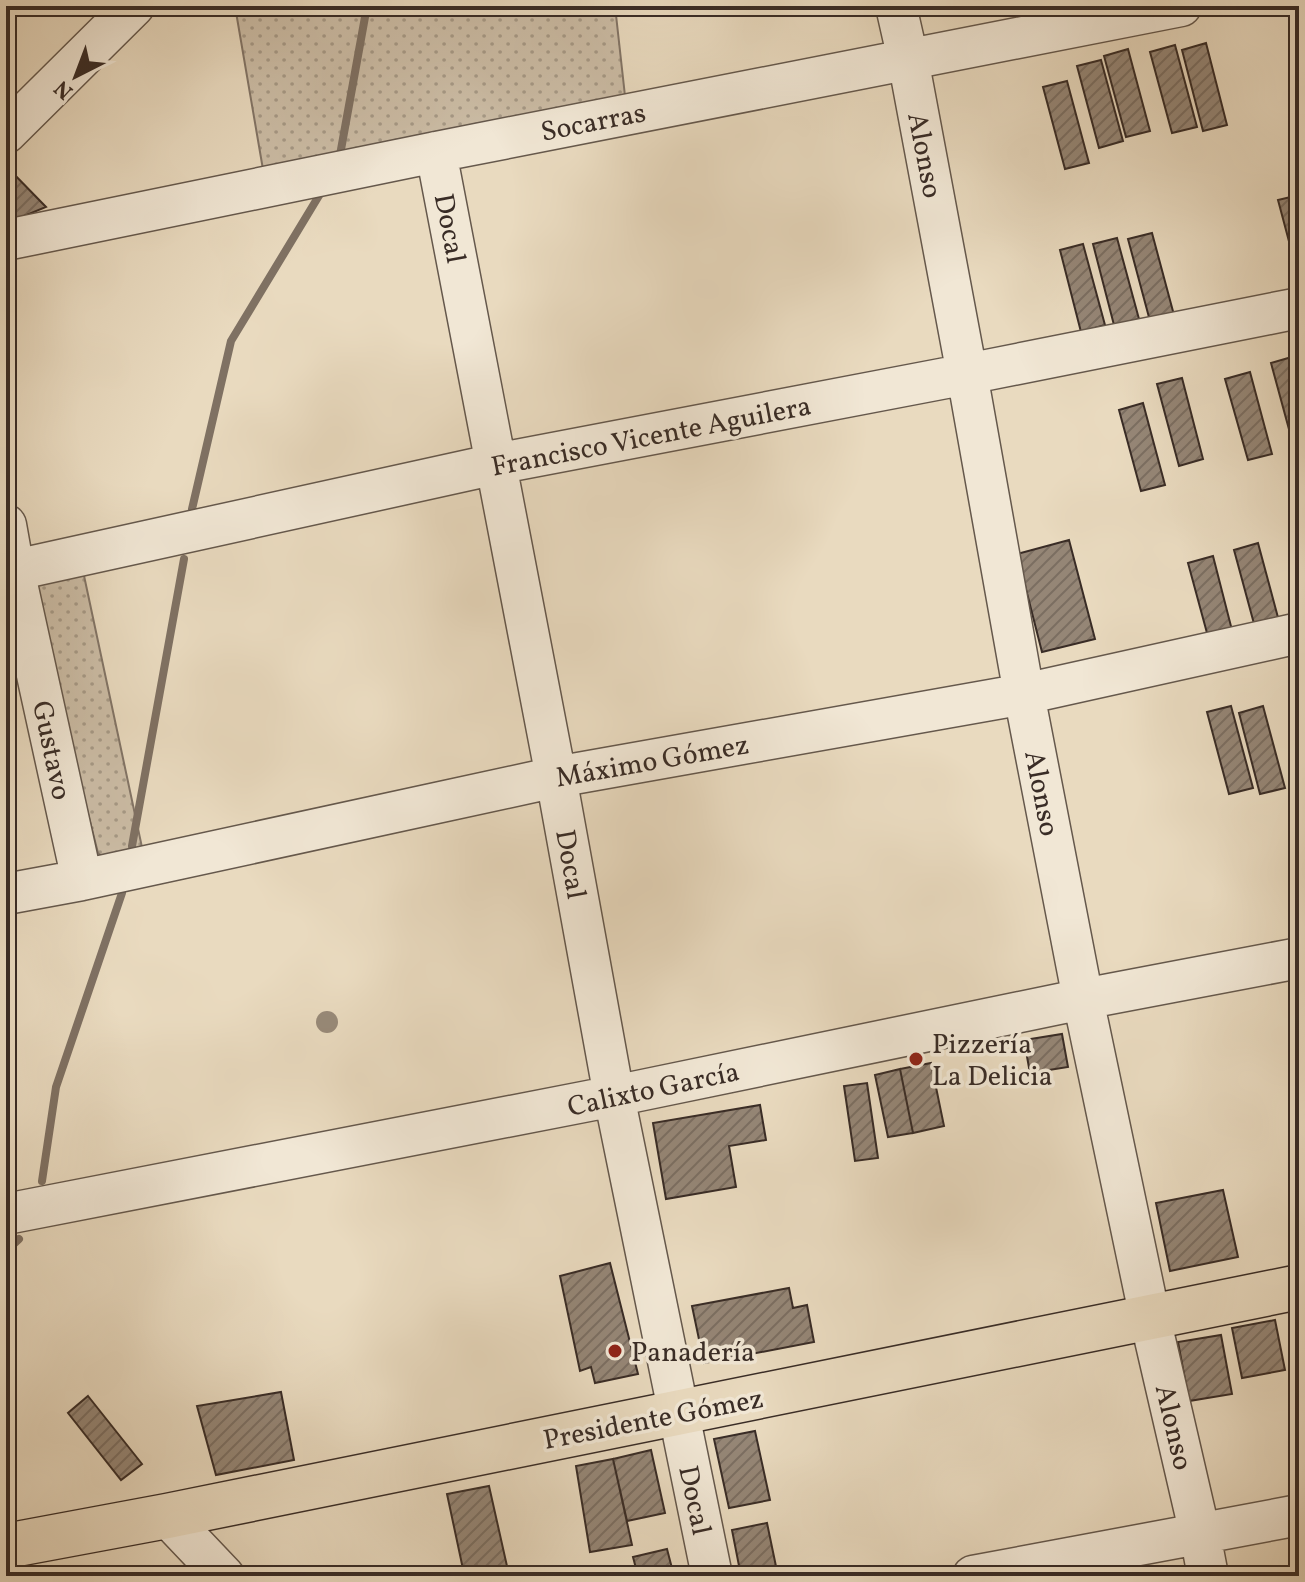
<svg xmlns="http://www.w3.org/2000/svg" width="1305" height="1582" viewBox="0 0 1305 1582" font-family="Vollkorn,serif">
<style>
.green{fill:url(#green-dots);stroke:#827466;stroke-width:2}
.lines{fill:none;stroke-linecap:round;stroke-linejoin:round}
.stream{stroke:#7f7163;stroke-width:8}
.building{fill:url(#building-hatch);stroke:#392c26;stroke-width:2}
.minor-casing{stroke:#65584c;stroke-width:43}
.major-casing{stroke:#392c26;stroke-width:47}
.minor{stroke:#f1e7d5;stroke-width:40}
.major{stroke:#e9dabf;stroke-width:44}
.tree{fill:#988a79}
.poi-dot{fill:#8f2418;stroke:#f1e7d5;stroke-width:3}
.labels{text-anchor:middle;stroke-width:7;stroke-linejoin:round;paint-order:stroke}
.street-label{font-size:28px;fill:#392c26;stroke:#f1e7d5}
.poi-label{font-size:28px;fill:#392c26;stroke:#f1e7d5;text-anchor:start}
</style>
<defs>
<pattern id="green-dots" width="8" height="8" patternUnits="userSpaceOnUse" patternTransform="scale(2)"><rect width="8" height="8" fill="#cbbca5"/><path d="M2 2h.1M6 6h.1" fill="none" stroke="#a69986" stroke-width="1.8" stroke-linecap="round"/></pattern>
<pattern id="building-hatch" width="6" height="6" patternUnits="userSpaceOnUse" patternTransform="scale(2)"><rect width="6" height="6" fill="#958676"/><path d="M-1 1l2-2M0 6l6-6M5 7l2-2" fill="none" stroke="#7b6e61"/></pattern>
</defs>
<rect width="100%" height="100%" fill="#e9dabf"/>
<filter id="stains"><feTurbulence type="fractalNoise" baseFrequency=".0025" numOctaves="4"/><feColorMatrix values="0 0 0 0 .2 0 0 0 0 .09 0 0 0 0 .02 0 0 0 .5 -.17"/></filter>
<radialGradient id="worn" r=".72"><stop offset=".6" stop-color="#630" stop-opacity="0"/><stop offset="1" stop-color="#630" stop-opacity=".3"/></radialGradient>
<path class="green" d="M232,6H615L627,114L266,187L236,12Z
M83,571L143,852L107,861L98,853L30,586Z"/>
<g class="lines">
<path class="stream" d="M340,155L367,6
M192,509L231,341L320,194
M132,846L184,559
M42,1181L56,1087L122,893
M6,1251L19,1239"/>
</g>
<path class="building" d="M1206,43L1227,125L1203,131L1182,50Z
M1175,45L1197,127L1172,133L1150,52Z
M1128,49L1150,131L1126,137L1104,56Z
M1101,60L1123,141L1099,148L1077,66Z
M1067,81L1089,163L1065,169L1043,87Z
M7,167L46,207L12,221L6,215Z
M1299,195V279L1278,200Z
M1152,233L1174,315L1150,321L1128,239Z
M1117,238L1139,319L1114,325L1093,244Z
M1083,244L1105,325L1081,332L1060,250Z
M1295,356L1299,371V442L1293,444L1271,363Z
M1250,372L1272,454L1248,460L1225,379Z
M1182,378L1203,459L1179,466L1157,384Z
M1143,403L1165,485L1141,491L1119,410Z
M1069,540L1095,639L1042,652L1017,554Z
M1258,543L1280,625L1256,631L1234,550Z
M1213,556L1234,638L1210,644L1188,563Z
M1231,706L1253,788L1229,794L1207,712Z
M1263,706L1285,788L1260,794L1239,713Z
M1062,1034L1068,1067L1030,1073L1024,1040Z
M931,1063L944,1126L913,1133L900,1069Z
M900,1069L913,1133L888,1137L875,1075Z
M867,1083L878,1158L855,1161L844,1086Z
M760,1105L766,1140L729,1146L736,1187L666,1199L653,1123Z
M1223,1190L1238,1257L1170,1271L1156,1203Z
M610,1263L638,1374L595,1383L591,1367L580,1371L560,1276Z
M789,1288L793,1308L807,1305L814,1342L704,1363L692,1306Z
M1275,1320L1285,1370L1242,1378L1232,1328Z
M1221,1335L1232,1394L1189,1401L1178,1342Z
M281,1392L294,1460L216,1475L197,1406Z
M88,1396L142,1464L121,1480L68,1413Z
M755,1431L770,1500L729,1508L714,1439Z
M651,1450L665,1513L627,1521L613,1459Z
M613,1459L632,1545L590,1552L576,1466Z
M489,1486L509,1575L505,1576H479L477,1566L463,1569L447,1494Z
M767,1523L778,1576H741L732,1530Z
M667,1549L674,1576H638L633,1557Z"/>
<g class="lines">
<defs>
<path id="minor" d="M896,6L908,59L967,374L1024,694L1083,999L1150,1318L1200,1534L1208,1576
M6,133L134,6
M436,152L556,777L614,1096L712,1576
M6,240L436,152L1181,6
M6,525L14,570L82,880
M6,572L496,464L967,374L1299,308
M6,894L82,880L556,777L1024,694L1299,633
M6,1214L614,1096L1083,999L1299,958
M167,1516L224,1576
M973,1576L1299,1515"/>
<path id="major" d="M6,1546L167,1516L1299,1287"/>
</defs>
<use href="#minor" class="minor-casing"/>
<use href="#major" class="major-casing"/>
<use href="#minor" class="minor"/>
<use href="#major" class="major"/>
</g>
<circle class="tree" cx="327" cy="1022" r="11"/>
<g class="poi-dot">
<circle cx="916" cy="1059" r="8"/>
<circle cx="615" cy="1351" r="8"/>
</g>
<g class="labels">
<g class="street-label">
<text transform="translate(593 121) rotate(-11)" y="10">Socarras</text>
<text transform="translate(926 155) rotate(79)" y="10">Alonso</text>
<text transform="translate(451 228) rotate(79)" y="10">Docal</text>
<text transform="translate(651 435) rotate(-11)" y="10">Francisco Vicente Aguilera</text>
<text transform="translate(53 750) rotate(78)" y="10">Gustavo</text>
<text transform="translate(652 760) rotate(-10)" y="10">Máximo Gómez</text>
<text transform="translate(1043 793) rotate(79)" y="10">Alonso</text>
<text transform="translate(572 864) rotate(80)" y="10">Docal</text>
<text transform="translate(653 1088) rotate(-12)" y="10">Calixto García</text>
<text transform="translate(653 1418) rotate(-11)" y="10">Presidente Gómez</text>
<text transform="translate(1175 1427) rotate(77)" y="10">Alonso</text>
<text transform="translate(696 1500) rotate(78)" y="10">Docal</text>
</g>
<g class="poi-label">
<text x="932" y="1053">Pizzería<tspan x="932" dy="32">La Delicia</tspan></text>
<text x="631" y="1361">Panadería</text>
</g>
</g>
<rect width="1305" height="1582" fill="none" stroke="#e9dabf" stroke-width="32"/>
<rect x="8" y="8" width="1289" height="1566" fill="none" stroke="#392c26" stroke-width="4"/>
<rect x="16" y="16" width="1273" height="1550" fill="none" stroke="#392c26" stroke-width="2"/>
<g transform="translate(76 76) rotate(222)" stroke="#f1e7d5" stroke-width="6" paint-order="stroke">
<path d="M0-6L14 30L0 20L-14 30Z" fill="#392c26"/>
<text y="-12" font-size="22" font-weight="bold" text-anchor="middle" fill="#392c26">N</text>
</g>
<rect width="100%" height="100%" filter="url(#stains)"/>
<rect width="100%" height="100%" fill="url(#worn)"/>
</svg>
